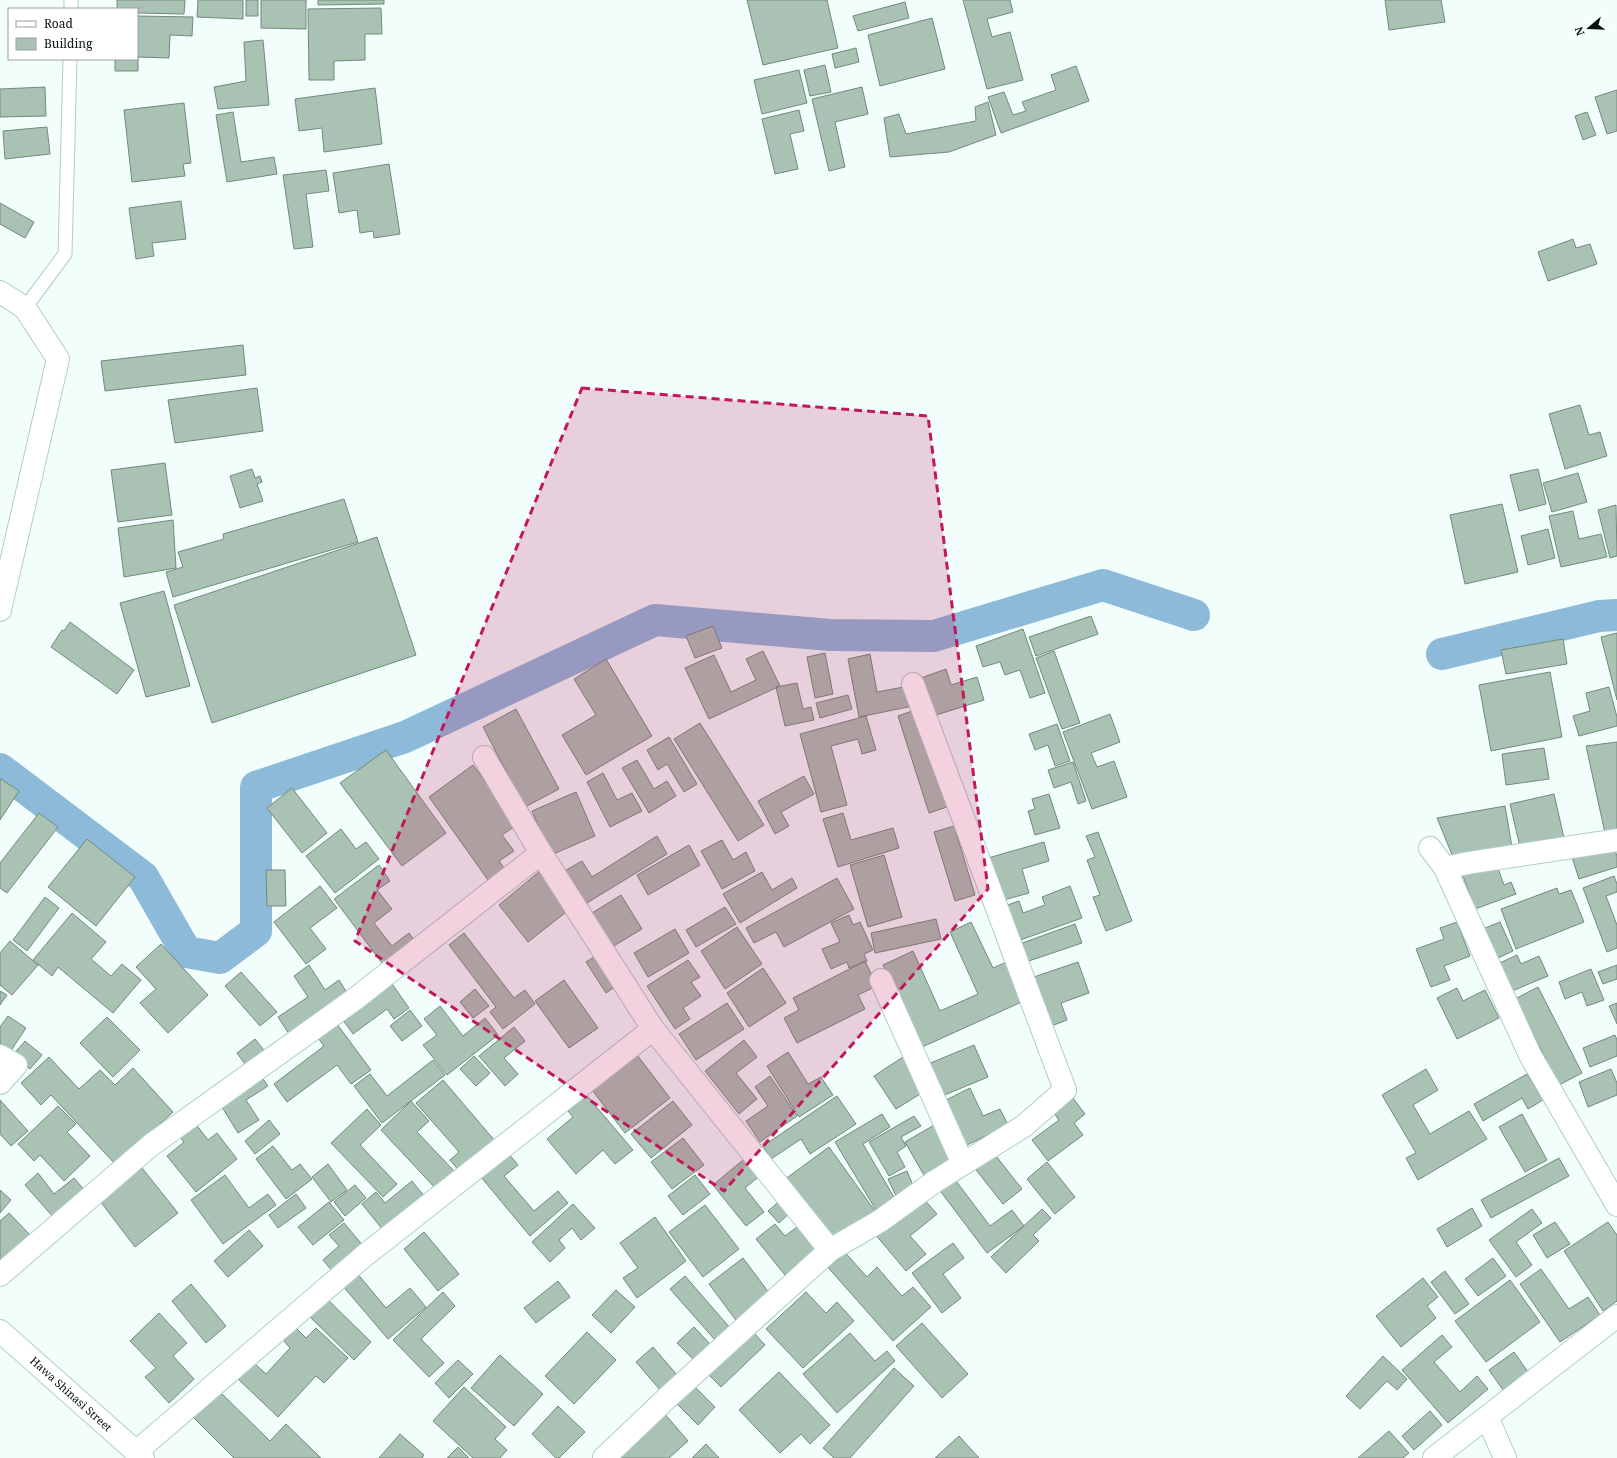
<svg xmlns="http://www.w3.org/2000/svg" width="1617" height="1458" viewBox="0 0 1617 1458" font-family="'Noto Serif',serif">
<style>
.lines{fill:none;stroke-linecap:round;stroke-linejoin:round}
.canal{stroke:#8ebada;stroke-width:32}
.building{fill:#a9c2b3;stroke:#728a7c}
.lane-casing{stroke:#afceca;stroke-width:15}
.street-casing{stroke:#afceca;stroke-width:24}
.secondary-casing{stroke:#afceca;stroke-width:24}
.lane{stroke:#fff;stroke-width:13}
.street{stroke:#fff;stroke-width:22}
.secondary{stroke:#fff;stroke-width:22}
.marked{fill:#c2185b;fill-opacity:0.2;stroke:#c2185b;stroke-width:3;stroke-dasharray:8 5;stroke-linejoin:round}
.labels{text-anchor:middle;stroke-width:3.5;stroke-linejoin:round;paint-order:stroke}
.street-label{font-size:11px;fill:#061210;stroke:#fff}
</style>
<rect width="100%" height="100%" fill="#f1fefc"/>
<g class="lines">
<path class="canal" d="M1442,654L1599,616L1617,615
M0,769L143,877L186,952L220,958L256,931V787L405,737L655,620L830,635L934,636L1103,585L1194,615"/>
</g>
<path class="building" d="M117,0H185L184,14L137,13V9H117Z
M198,0H243V19L197,17Z
M246,0H258V16H246Z
M261,0H306V29L261,28Z
M318,0H384V4L318,5Z
M747,0H827L838,48L763,65Z
M963,0H1010L1013,12L987,19L992,37L1010,32L1023,80L987,89Z
M1385,0H1441L1445,22L1389,30Z
M905,2L909,18L858,31L853,16Z
M381,8L382,34H365V60L334,61V80H309L308,9Z
M137,16L193,17L192,36L170,35L169,58L138,57V71H115V59H137Z
M932,18L945,69L880,86L868,35Z
M263,40L269,105L218,109L214,87L246,81L244,42Z
M856,48L859,62L835,68L832,54Z
M825,65L831,92L810,96L804,70Z
M1076,66L1089,101L1001,133L988,97L1004,92L1013,115L1026,111L1022,102L1056,90L1051,75Z
M799,70L807,103L762,114L754,80Z
M45,87L46,116L0,117V89Z
M862,87L868,114L835,122L845,167L829,171L812,99Z
M375,88L382,144L324,152L322,128L299,131L295,99Z
M1617,90V131L1607,134L1595,97Z
M988,102L996,135L949,152L890,157L884,118L899,114L906,134L976,121L975,107Z
M184,103L191,163L183,164L185,176L132,182L124,110Z
M799,110L804,131L790,134L798,169L775,174L762,119Z
M233,112L241,162L274,157L277,174L227,182L216,115Z
M1587,112L1596,135L1583,140L1575,116Z
M47,127L50,154L5,159L3,131Z
M389,164L400,234L374,238L373,231L360,233L357,210L339,213L333,173Z
M326,170L329,191L306,194L313,247L294,249L283,175Z
M181,201L186,239L152,243L154,256L136,259L129,208Z
M0,203L34,222L25,238L0,224Z
M1573,239L1576,248L1590,244L1597,264L1548,281L1538,252Z
M243,345L246,375L105,391L101,361Z
M257,388L263,431L175,443L168,400Z
M1580,405L1589,435L1600,432L1607,456L1565,469L1549,414Z
M165,463L172,515L118,522L111,470Z
M252,469L255,478L260,476L262,482L257,484L263,501L240,508L230,476Z
M1538,469L1546,504L1519,511L1510,475Z
M1578,473L1587,502L1552,512L1543,483Z
M344,499L358,542L173,597L166,572L183,567L178,552L224,539L223,534Z
M1502,504L1518,572L1465,584L1450,515Z
M1616,505L1617,556L1610,558L1598,510Z
M1573,511L1579,539L1601,534L1607,557L1561,567L1549,516Z
M173,520L176,568L124,577L118,528Z
M1548,529L1555,558L1528,565L1521,536Z
M377,537L416,655L212,723L174,605Z
M164,591L190,686L146,697L120,603Z
M1091,616L1098,634L1036,656L1029,637Z
M70,622L134,670L117,694L51,647L62,630L64,631Z
M713,626L722,648L695,658L686,636Z
M1023,629L1045,693L1030,698L1020,670L1005,675L1000,662L983,667L976,646Z
M1617,633V700L1601,637Z
M1563,639L1567,664L1506,674L1501,650Z
M763,651L780,686L709,719L685,668L714,655L731,692L756,680L746,659Z
M1054,651L1080,723L1062,729L1036,658Z
M825,653L833,694L815,698L807,657Z
M870,654L877,692L909,686L913,706L859,717L848,659Z
M606,659L652,736L586,775L562,735L596,715L574,679Z
M946,669L951,685L977,677L984,700L933,716L921,678Z
M1550,672L1562,737L1491,751L1479,685Z
M797,683L803,709L811,707L814,720L785,726L776,687Z
M1609,687L1617,717V726L1579,736L1573,716L1590,711L1586,693Z
M848,695L852,709L820,718L816,703Z
M516,709L559,789L525,807L483,727Z
M915,710L947,807L929,813L898,716Z
M1110,714L1120,742L1091,753L1097,767L1114,761L1127,797L1092,809L1063,732Z
M866,716L876,750L862,754L858,739L831,746L847,805L821,812L800,734Z
M700,723L764,825L738,841L674,739Z
M1057,724L1070,761L1055,766L1048,745L1035,750L1029,734Z
M669,737L697,784L684,792L667,764L658,770L647,750Z
M1617,742V831L1605,833L1586,746Z
M1544,748L1549,779L1506,785L1502,754Z
M386,750L446,833L402,866L340,783Z
M637,760L654,789L667,781L676,796L649,813L622,768Z
M1073,762L1086,801L1078,804L1071,782L1054,788L1048,770Z
M473,765L517,825L502,835L514,851L499,861L504,868L488,880L429,797Z
M603,773L617,800L632,793L642,811L610,827L587,782Z
M804,776L814,794L781,812L789,826L775,834L758,801Z
M1,779L19,791L0,820V780Z
M292,788L327,833L302,853L267,808Z
M576,792L595,836L551,855L532,811Z
M1049,794L1060,828L1035,835L1028,811L1035,809L1032,799Z
M1554,794L1564,838L1520,847L1510,804Z
M1505,806L1512,847L1453,857L1437,818Z
M39,813L58,827L7,893L0,888V863Z
M843,813L851,840L893,828L899,848L838,867L823,819Z
M954,826L975,895L955,901L934,832Z
M341,829L356,849L366,842L379,859L335,893L306,856Z
M1098,832L1132,921L1106,931L1093,897L1100,895L1087,860L1095,857L1086,836Z
M657,836L667,854L582,906L561,873L582,861L592,877Z
M87,839L135,877L96,926L48,887Z
M722,840L733,860L746,852L755,871L722,889L701,851Z
M1044,842L1049,861L1022,869L1029,893L1000,901L988,858Z
M689,845L700,865L648,895L637,875Z
M1613,845L1617,856V867L1579,879L1572,857Z
M884,855L902,917L868,927L850,865Z
M1496,863L1504,885L1511,882L1516,894L1475,909L1463,876Z
M379,865L390,881L377,890L392,909L374,923L392,946L409,933L419,947L388,971L334,899Z
M266,870H285L286,906H267Z
M540,871L570,909L528,942L499,905Z
M762,872L772,890L792,878L797,888L740,923L723,894Z
M1614,876L1617,884V892L1606,896L1617,925V948L1607,952L1583,888Z
M837,878L854,909L784,947L776,932L754,943L746,928Z
M320,886L337,908L310,928L326,949L306,964L274,922Z
M1070,886L1082,918L1012,943L999,908L1019,901L1023,913L1045,905L1042,897Z
M1557,888L1559,894L1571,890L1584,922L1516,949L1501,909Z
M621,895L642,929L612,947L592,913Z
M45,897L59,908L27,951L13,940Z
M725,907L736,924L696,947L686,930Z
M72,913L106,942L91,959L111,976L122,964L141,980L113,1013L58,967L52,976L33,960Z
M849,915L853,925L860,922L873,950L864,954L867,961L849,968L847,962L831,969L822,949L840,942L831,923Z
M936,919L941,939L875,953L871,933Z
M971,922L993,968L1009,961L1026,1000L920,1048L883,965L913,951L940,1011L978,994L950,932Z
M1457,922L1470,956L1444,966L1450,980L1431,987L1416,949L1444,939L1440,928Z
M1500,922L1513,951L1498,958L1485,928Z
M1075,924L1082,943L1020,964L1014,946Z
M737,927L762,964L725,989L701,951Z
M675,929L689,953L648,977L634,953Z
M464,933L514,998L525,990L535,1004L503,1029L490,1012L496,1007L449,945Z
M10,941L38,965L12,995L0,985V953Z
M161,944L208,995L168,1033L140,1003L156,989L136,967Z
M602,952L622,982L606,993L586,962Z
M1517,955L1521,964L1539,956L1548,976L1512,991L1500,963Z
M688,960L700,977L691,982L701,996L683,1008L690,1019L675,1029L647,986Z
M865,961L877,986L858,995L865,1009L797,1043L784,1018L799,1010L793,998Z
M1078,962L1089,993L1061,1003L1067,1020L1046,1028L1028,979Z
M309,965L325,990L339,980L349,996L289,1034L278,1017L308,997L294,976Z
M1617,965V979L1603,984L1598,972Z
M763,968L786,1003L749,1027L727,993Z
M1591,969L1604,1000L1587,1006L1582,992L1565,999L1559,982Z
M241,972L277,1012L260,1026L225,986Z
M564,980L598,1028L569,1048L535,1001Z
M390,981L409,1008L394,1019L387,1009L353,1034L340,1016Z
M1538,987L1582,1073L1559,1085L1515,999Z
M1457,988L1463,1001L1485,990L1499,1018L1457,1039L1437,998Z
M475,989L489,1006L473,1018L460,1002Z
M0,991L7,995L0,1005Z
M727,1003L744,1029L696,1060L679,1034Z
M1617,1003V1024L1609,1006Z
M440,1006L463,1036L485,1018L498,1035L447,1075L423,1045L437,1035L424,1019Z
M410,1010L422,1026L402,1041L390,1026Z
M8,1016L26,1028L10,1052L0,1046V1027Z
M107,1017L140,1050L113,1077L80,1043Z
M334,1020L371,1070L351,1084L337,1065L287,1102L274,1084L324,1046L315,1034Z
M514,1027L525,1041L504,1058L518,1074L505,1086L479,1056Z
M1615,1035L1617,1040V1056L1590,1067L1583,1048Z
M255,1039L266,1053L247,1067L237,1053Z
M744,1040L757,1057L736,1073L757,1099L739,1114L705,1071Z
M25,1041L42,1055L30,1069L13,1055Z
M974,1045L988,1077L942,1096L928,1064Z
M634,1051L670,1098L625,1133L589,1086Z
M788,1052L808,1084L821,1077L833,1095L799,1117L767,1066Z
M474,1056L490,1073L476,1086L460,1069Z
M49,1057L79,1089L100,1070L115,1085L133,1068L173,1112L116,1165L51,1095L41,1105L21,1083Z
M903,1057L925,1091L896,1109L874,1076Z
M433,1060L445,1075L382,1123L354,1086L370,1074L387,1096Z
M1426,1069L1438,1090L1413,1105L1430,1134L1469,1111L1487,1139L1418,1180L1406,1158L1416,1153L1382,1095Z
M1611,1069L1617,1083V1095L1588,1107L1579,1082Z
M258,1072L268,1086L246,1100L259,1120L238,1133L217,1099Z
M1527,1074L1543,1100L1528,1109L1522,1098L1483,1121L1474,1104Z
M770,1076L797,1116L760,1142L746,1121L768,1106L755,1087Z
M443,1080L495,1141L460,1172L450,1160L459,1152L416,1103Z
M970,1088L983,1116L1000,1109L1008,1125L965,1146L944,1101Z
M582,1090L633,1150L615,1164L603,1150L576,1174L547,1139L573,1117L564,1106Z
M1070,1094L1085,1114L1074,1123L1083,1135L1048,1161L1032,1140L1059,1120L1050,1108Z
M837,1096L856,1124L810,1154L801,1139L771,1159L763,1146Z
M0,1100L28,1131L11,1146L0,1134Z
M411,1101L429,1121L417,1132L455,1172L437,1190L381,1130Z
M673,1101L692,1125L651,1158L631,1134Z
M58,1106L76,1124L67,1132L90,1156L64,1181L40,1155L34,1161L18,1144Z
M367,1109L381,1125L360,1145L397,1184L383,1197L331,1143Z
M882,1114L890,1127L863,1144L895,1199L876,1210L835,1142Z
M1522,1114L1547,1160L1525,1172L1499,1127Z
M914,1116L921,1126L901,1137L906,1146L897,1152L905,1167L889,1176L869,1142Z
M192,1119L208,1140L217,1133L237,1159L196,1192L167,1156L184,1142L176,1132Z
M269,1120L280,1134L255,1154L245,1141Z
M936,1124L956,1158L925,1177L905,1142Z
M683,1138L704,1165L672,1189L651,1162Z
M273,1146L292,1170L300,1164L312,1179L286,1199L256,1159Z
M829,1147L875,1211L829,1244L784,1180Z
M504,1148L518,1165L504,1176L534,1211L558,1191L568,1203L530,1236L476,1171Z
M992,1151L1022,1189L1003,1204L973,1166Z
M749,1155L763,1173L745,1188L764,1212L746,1226L713,1185Z
M1559,1158L1569,1176L1491,1218L1481,1200Z
M1047,1162L1075,1197L1055,1214L1027,1179Z
M328,1164L347,1190L331,1202L312,1177Z
M142,1168L178,1213L135,1247L100,1201Z
M907,1171L914,1188L896,1196L888,1179Z
M38,1173L54,1194L74,1178L86,1192L54,1218L25,1185Z
M225,1175L249,1208L268,1194L276,1205L223,1244L191,1200Z
M695,1175L710,1194L683,1215L668,1196Z
M953,1177L990,1226L1012,1210L1024,1226L987,1253L938,1188Z
M412,1181L424,1196L383,1230L362,1204L376,1192L385,1203Z
M355,1185L366,1198L345,1216L334,1202Z
M0,1190L11,1200L0,1213Z
M296,1194L306,1208L278,1228L269,1215Z
M921,1196L937,1214L910,1236L926,1254L906,1271L875,1234Z
M783,1198L794,1209L779,1223L768,1211Z
M329,1202L344,1220L313,1245L298,1227Z
M573,1204L595,1228L581,1240L572,1228L559,1240L565,1248L550,1262L532,1242Z
M705,1205L739,1249L703,1277L669,1232Z
M1472,1208L1482,1226L1447,1247L1437,1229Z
M1042,1209L1051,1218L1033,1235L1039,1241L1006,1273L991,1257Z
M1532,1209L1542,1223L1516,1242L1532,1265L1516,1277L1489,1240Z
M9,1213L32,1237L0,1266V1221Z
M655,1217L686,1261L637,1298L623,1278L638,1268L620,1243Z
M1555,1222L1570,1244L1547,1258L1533,1235Z
M1608,1222L1617,1235V1301L1603,1311L1564,1251Z
M344,1223L364,1247L333,1272L323,1260L339,1246L329,1235Z
M775,1224L785,1236L801,1224L820,1246L785,1275L756,1239Z
M249,1230L263,1246L228,1277L214,1261Z
M424,1232L459,1274L438,1291L404,1249Z
M953,1243L964,1258L943,1274L961,1298L942,1313L912,1273Z
M842,1249L867,1277L877,1267L902,1296L913,1287L931,1307L893,1341L825,1264Z
M743,1258L773,1298L738,1323L709,1284Z
M1493,1258L1506,1276L1478,1296L1465,1279Z
M1541,1269L1569,1309L1588,1297L1600,1315L1560,1342L1520,1284Z
M1445,1271L1469,1304L1455,1314L1431,1282Z
M356,1272L386,1308L410,1288L426,1307L388,1339L342,1285Z
M685,1276L731,1329L716,1341L670,1289Z
M1423,1278L1438,1297L1427,1306L1436,1318L1401,1347L1376,1316Z
M1510,1280L1540,1322L1486,1362L1455,1321Z
M558,1281L570,1297L536,1323L524,1308Z
M191,1284L226,1326L206,1343L172,1301Z
M616,1290L635,1307L611,1333L592,1315Z
M443,1292L455,1306L421,1339L444,1363L429,1377L393,1340Z
M806,1292L826,1313L837,1302L854,1321L803,1368L766,1329Z
M324,1296L371,1342L354,1360L306,1313Z
M159,1313L187,1343L173,1356L194,1379L169,1403L145,1377L156,1368L130,1341Z
M922,1323L968,1374L942,1398L896,1346Z
M694,1327L711,1345L695,1361L677,1343Z
M296,1328L306,1338L316,1328L348,1358L324,1383L316,1376L278,1417L237,1378L252,1361L266,1374L290,1348L284,1341Z
M587,1332L616,1360L574,1404L545,1376Z
M754,1333L765,1345L721,1387L709,1375Z
M850,1333L875,1361L887,1351L895,1361L837,1413L803,1374Z
M1442,1335L1452,1347L1434,1362L1460,1392L1477,1376L1488,1389L1448,1423L1402,1370Z
M653,1347L678,1376L661,1391L636,1362Z
M1514,1352L1528,1372L1503,1390L1489,1370Z
M500,1355L543,1394L514,1426L471,1388Z
M1383,1356L1407,1379L1397,1390L1387,1381L1360,1409L1346,1396Z
M458,1360L473,1374L449,1398L435,1383Z
M894,1368L914,1386L850,1458H834L823,1448Z
M779,1372L830,1425L810,1444L801,1434L780,1453L739,1410Z
M214,1386L270,1441L286,1424L321,1458H234L189,1413Z
M694,1386L715,1407L698,1425L676,1403Z
M464,1387L506,1427L495,1439L507,1450L500,1458H473L433,1421Z
M558,1406L585,1432L559,1458H556L532,1434Z
M1430,1411L1442,1425L1414,1450L1402,1436Z
M664,1413L688,1441L669,1458H613Z
M1389,1431L1409,1453L1403,1458H1358Z
M400,1434L424,1455L422,1458H379Z
M959,1436L979,1458H935Z
M706,1444L719,1458H692Z
M458,1447L469,1458H447Z"/>
<g class="lines">
<defs>
<path id="lane" d="M71,9V0
M25,308L65,254L70,59"/>
<path id="street" d="M0,292L25,308L58,359L0,610
M484,757L541,853L653,1029L830,1250
M1430,848L1445,868L1530,1055L1617,1205
M1445,868L1468,863L1617,840
M881,980L963,1164
M0,1056L16,1065L0,1083
M0,1275L151,1145L355,999L541,853
M1487,1417L1505,1458
M136,1452L364,1256L653,1029
M604,1458L667,1398L830,1250L880,1221L934,1182L1024,1126L1065,1090L913,684
M1434,1458L1617,1316"/>
<path id="secondary" d="M0,1331L143,1458"/>
</defs>
<use href="#lane" class="lane-casing"/>
<use href="#street" class="street-casing"/>
<use href="#secondary" class="secondary-casing"/>
<use href="#lane" class="lane"/>
<use href="#street" class="street"/>
<use href="#secondary" class="secondary"/>
</g>
<path class="marked" d="M582,388L928,416L988,889L724,1191L355,941Z"/>
<g class="labels">
<g class="street-label">
<text transform="translate(71 1394) rotate(42)" y="4">Hawa Shinasi Street</text>
</g>
</g>
<rect x="8" y="8" width="130" height="52" fill="#ffffff" stroke="#9ba09f"/>
<rect x="16" y="21" width="20" height="6" fill="#ffffff" stroke="#9ba09f"/>
<text x="44" y="28" font-size="12" fill="#061210">Road</text>
<rect x="16" y="38" width="20" height="12" fill="#a9c2b3" stroke="#9ba09f"/>
<text x="44" y="48" font-size="12" fill="#061210">Building</text>
<g transform="translate(1589 28) rotate(251)" stroke="#ffffff" stroke-width="3" paint-order="stroke">
<path d="M0-3L7 15L0 10L-7 15Z" fill="#061210"/>
<text y="-6" font-size="11" font-weight="bold" text-anchor="middle" fill="#061210">N</text>
</g>
</svg>
